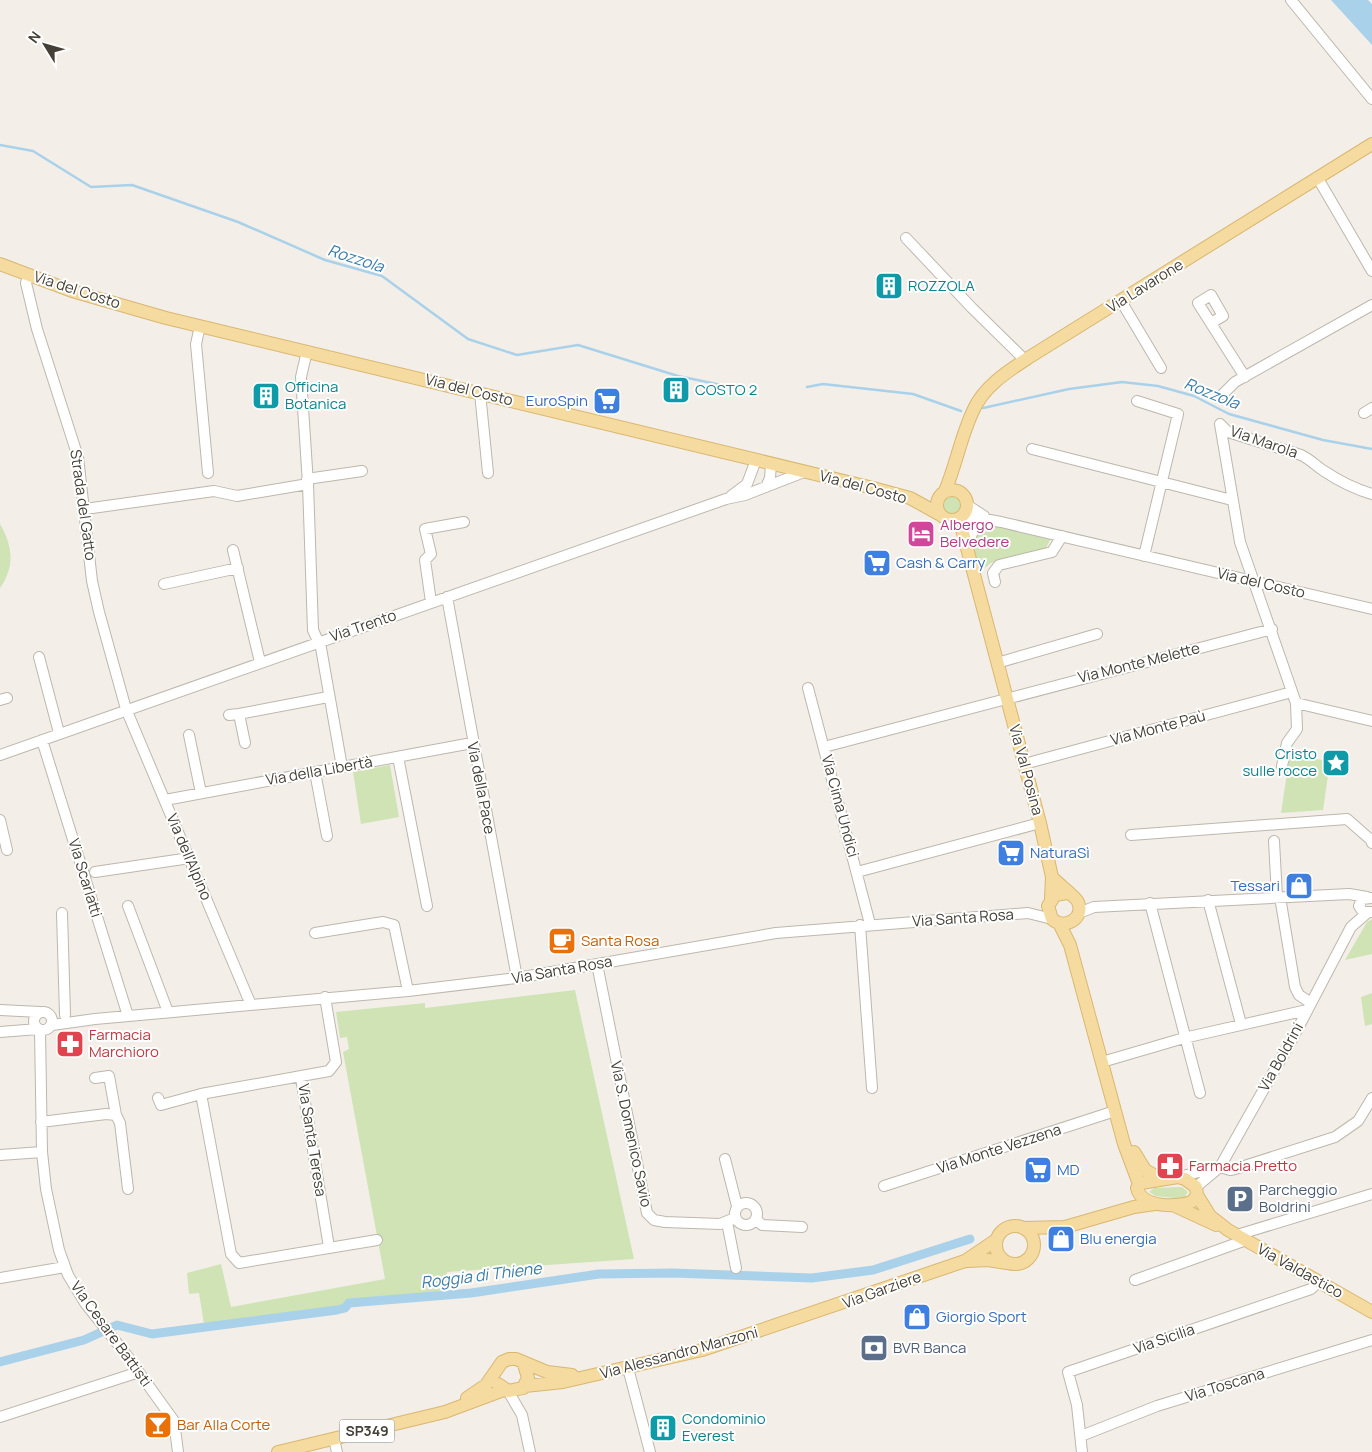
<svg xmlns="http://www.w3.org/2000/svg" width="1372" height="1452" viewBox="0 0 1372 1452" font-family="Manrope,sans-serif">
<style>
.green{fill:#cfe3b5}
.water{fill:#aad1ea}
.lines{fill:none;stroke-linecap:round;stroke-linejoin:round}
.stream{stroke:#aad1ea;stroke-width:2.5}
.canal{stroke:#aad1ea;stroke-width:9}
.minor-casing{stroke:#bdb7ac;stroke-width:12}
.major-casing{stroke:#d9b770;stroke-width:14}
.minor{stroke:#fff;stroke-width:10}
.major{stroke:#f5db9f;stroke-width:12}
.labels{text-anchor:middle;stroke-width:4;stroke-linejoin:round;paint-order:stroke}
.shield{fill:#fff;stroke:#7d7973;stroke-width:1}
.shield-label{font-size:14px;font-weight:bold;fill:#454037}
.culture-label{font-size:15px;fill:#0d838f;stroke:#fff;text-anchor:start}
.street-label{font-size:15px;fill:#454037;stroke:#fff}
.shop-label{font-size:15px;fill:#366cbe;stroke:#fff;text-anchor:start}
.hotel-label{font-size:15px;fill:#b23c85;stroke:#fff;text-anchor:start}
.food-label{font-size:15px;fill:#c56008;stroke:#fff;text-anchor:start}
.health-label{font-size:15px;fill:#be3a42;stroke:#fff;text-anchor:start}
.service-label{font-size:15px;fill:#4e5e75;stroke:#fff;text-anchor:start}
.water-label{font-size:16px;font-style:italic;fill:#3a7ca8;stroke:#fff}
</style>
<rect width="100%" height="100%" fill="#f3efe8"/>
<path class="green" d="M942 504a10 10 0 1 1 20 0a10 10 0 1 1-20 0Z
M0,524C13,546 15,567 0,588Z
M989,525L1051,538L1046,548L991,563L978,573L973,538L975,531Z
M1290,753L1330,762L1323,810L1281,813Z
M390,765L399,817L361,824L353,772Z
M1372,919V954L1345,960L1367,922Z
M575,990L634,1259L447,1272V1292L204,1324L199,1293L189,1294L187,1273L221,1264L231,1307L385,1279L343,1052L349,1049L347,1037L340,1038L336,1012L425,1003V1008Z
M1372,993V1024L1365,1026L1361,997Z
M1182,1187L1188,1192L1183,1199L1156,1196L1149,1192L1154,1188Z"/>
<path class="water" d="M1331,0H1368L1372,4V45Z"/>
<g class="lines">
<path class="stream" d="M0,145L33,151L91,187L132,185L238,222L325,260L382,276L468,339L517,355L578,345L678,376L731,387
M807,387L823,384L913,394L961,411
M983,408L1069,389L1122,382L1158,386L1194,396L1229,414L1323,440L1372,449"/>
<path class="canal" d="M0,1362L84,1340L117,1325L152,1334L337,1310L345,1308L349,1303L471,1293L599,1274L673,1273L812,1278L873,1270L970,1239"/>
<defs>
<path id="minor" d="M1291,0L1372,99
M1316,179L1320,182L1372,271
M906,238L972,308L1025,360
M29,275L26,283L37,329L78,457L92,581L99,612L126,709L251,1005
M1121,301L1161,368
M1211,323L1223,316L1211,295L1198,303L1245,377
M200,326L196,344L208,473
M307,351L301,377L308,484L313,630L321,648L342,767
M480,393L488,473
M1223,394L1235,382L1372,305
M1137,401L1178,414L1144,556
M1364,413L1372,408
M1220,424L1240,542L1296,703L1297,729L1287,743L1282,766
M1220,424L1228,432L1301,455C1310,459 1316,466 1324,471C1339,481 1355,489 1372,494
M1032,449L1228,499
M307,479L362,471
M766,487L770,478L771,464
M731,496L747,484L756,460
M967,505L984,516
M85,509L214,491L237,496L308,484
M963,515L1001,522L1372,609
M233,550L260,662
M968,550C970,534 974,524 990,522
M995,582L993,573L999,565L1052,552L1062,536
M164,584L238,568
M447,597L517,978
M431,602L425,560L431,554L425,529L464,522
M39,657L59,733
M997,663L1097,634
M808,688L870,924
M0,700L7,698
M1296,703L1372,721
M239,714L328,697
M229,715L239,714L245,743
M189,735L201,793
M42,740L128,1016
M824,747L1272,629
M0,755L726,499L745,495L804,472
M398,757L427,906
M1024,764L1292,692
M315,772L327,836
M165,800L472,743
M0,820L7,850
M1131,835L1347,819L1371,840L1372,843
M1274,841L1277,897
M95,872L190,858
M857,872L1040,823
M1280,897L1295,987L1299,995L1311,1003
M1371,898L1362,899L1359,906L1363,912H1371
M1208,900L1241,1024
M1150,903L1200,1093
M128,906L168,1012
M62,913L65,1015
M1079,913L1094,907L1349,894L1367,897
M860,925L872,1088
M315,933L383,922L394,925L408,991
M597,964L647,1213L654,1220L665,1222L720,1224L735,1218
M0,1010L40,1012
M34 1021a9 9 0 1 1 18 0a9 9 0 1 1-18 0Z
M52,1025L95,1019L408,991L517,978L776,933L1028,913L1052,919
M40,1030L42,1152L46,1189L59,1250L68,1275L85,1303L128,1357L174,1421L178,1452
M0,1032L38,1029
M1102,1062L1184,1038L1307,1010
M95,1078L109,1076L116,1115
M301,1078L329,1247
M201,1094L231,1254L239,1263L377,1240
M158,1098L161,1105L201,1094L329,1071L336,1062L325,997
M41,1122L106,1114L116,1115L120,1123L128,1189
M0,1155L42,1152
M725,1159L737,1206
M1178,1177L1220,1167L1230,1170L1235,1169L1335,1137L1358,1121L1372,1098
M884,1186L1115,1111
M1196,1187L1220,1167L1296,1032L1351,927L1367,913
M735 1214a11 11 0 1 1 22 0a11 11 0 1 1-22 0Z
M756,1219L762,1225L802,1227
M727,1222L736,1268
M1237,1235L1372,1194
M0,1278L65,1267
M1135,1280L1246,1240
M628,1368L650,1452
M508,1391L522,1415L530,1452
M0,1417L139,1372
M1081,1436L1157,1406L1372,1340
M334,1439L337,1452
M1082,1452L1077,1405L1068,1372L1311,1289L1319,1281"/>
<path id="major" d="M0,264L72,291L166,318L873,488L910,498L939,514
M937 505a15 15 0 1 1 30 0a15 15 0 1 1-30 0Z
M945,491C956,465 961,436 973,411C983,387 1008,371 1028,358L1372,144
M959,518L1040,823L1052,877L1051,898
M1052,877C1057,883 1076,897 1078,902C1085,919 1064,930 1052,919L1048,906L1055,895L1067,893
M1059,923L1070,945L1124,1144L1139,1184
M1134,1152L1145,1170L1159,1178
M1178,1177L1185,1179L1196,1187L1197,1195L1193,1201C1179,1208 1141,1208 1137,1188L1141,1183Z
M1197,1195L1210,1216L1228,1230L1372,1312
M1175,1206L1216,1225
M996 1245a19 19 0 1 1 38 0a19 19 0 1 1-38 0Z
M1023,1228L1065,1227L1134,1207L1155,1204
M968,1261L988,1260L1007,1263
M498,1384L508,1391L523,1388L528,1378L524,1364
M525,1386L563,1382L702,1350L965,1261L996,1240
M467,1398L486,1385L502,1362L509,1359H516L547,1372L572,1375
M278,1452L445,1412L504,1390"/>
</defs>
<use href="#minor" class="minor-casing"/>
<use href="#major" class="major-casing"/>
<use href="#minor" class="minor"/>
<use href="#major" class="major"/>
</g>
<defs>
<symbol id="building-square" viewBox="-11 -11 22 22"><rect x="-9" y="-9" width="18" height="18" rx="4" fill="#0f9aa8" stroke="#fff"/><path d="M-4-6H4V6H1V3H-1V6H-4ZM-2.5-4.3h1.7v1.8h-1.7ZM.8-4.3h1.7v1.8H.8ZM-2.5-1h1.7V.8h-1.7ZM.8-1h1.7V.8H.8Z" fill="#fff"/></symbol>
<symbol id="supermarket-square" viewBox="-11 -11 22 22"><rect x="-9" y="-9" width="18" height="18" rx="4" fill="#3f7fe0" stroke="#fff"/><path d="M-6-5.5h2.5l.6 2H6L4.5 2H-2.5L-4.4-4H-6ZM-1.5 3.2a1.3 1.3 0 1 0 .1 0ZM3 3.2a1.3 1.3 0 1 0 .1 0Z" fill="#fff"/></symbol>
<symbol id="hotel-square" viewBox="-11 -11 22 22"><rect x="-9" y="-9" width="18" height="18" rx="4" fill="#d1479c" stroke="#fff"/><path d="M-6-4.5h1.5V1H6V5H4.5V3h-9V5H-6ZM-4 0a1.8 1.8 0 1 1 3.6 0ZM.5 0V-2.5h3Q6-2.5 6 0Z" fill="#fff"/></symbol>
<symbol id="sight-square" viewBox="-11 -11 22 22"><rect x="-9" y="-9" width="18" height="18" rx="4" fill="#0f9aa8" stroke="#fff"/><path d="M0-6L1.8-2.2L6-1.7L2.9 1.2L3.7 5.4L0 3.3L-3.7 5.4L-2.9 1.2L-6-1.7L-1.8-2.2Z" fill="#fff"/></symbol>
<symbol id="shop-square" viewBox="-11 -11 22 22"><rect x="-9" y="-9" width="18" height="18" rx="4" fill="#3f7fe0" stroke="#fff"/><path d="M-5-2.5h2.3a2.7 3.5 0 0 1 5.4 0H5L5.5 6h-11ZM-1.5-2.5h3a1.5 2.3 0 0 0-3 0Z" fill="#fff"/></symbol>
<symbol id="cafe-square" viewBox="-11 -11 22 22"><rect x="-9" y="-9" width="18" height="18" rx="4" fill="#e8710a" stroke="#fff"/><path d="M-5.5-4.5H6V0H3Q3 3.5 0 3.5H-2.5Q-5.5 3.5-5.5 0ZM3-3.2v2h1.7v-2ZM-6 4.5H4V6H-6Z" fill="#fff"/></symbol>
<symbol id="pharmacy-square" viewBox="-11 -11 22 22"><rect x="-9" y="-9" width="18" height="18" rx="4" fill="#e0444e" stroke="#fff"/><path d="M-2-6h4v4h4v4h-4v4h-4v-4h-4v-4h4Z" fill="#fff"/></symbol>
<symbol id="parking-square" viewBox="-11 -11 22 22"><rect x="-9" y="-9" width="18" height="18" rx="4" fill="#5c6f8a" stroke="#fff"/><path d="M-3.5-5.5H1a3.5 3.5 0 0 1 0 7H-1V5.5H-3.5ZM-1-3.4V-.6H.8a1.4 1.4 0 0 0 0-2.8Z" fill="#fff"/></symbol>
<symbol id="bank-square" viewBox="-11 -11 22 22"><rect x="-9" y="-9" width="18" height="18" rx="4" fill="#5c6f8a" stroke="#fff"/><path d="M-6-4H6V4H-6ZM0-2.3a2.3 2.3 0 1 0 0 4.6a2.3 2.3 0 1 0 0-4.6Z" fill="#fff"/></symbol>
<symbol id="bar-square" viewBox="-11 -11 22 22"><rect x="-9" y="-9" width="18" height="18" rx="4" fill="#e8710a" stroke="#fff"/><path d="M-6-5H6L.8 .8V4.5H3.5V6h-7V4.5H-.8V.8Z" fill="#fff"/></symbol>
</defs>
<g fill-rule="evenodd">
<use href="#building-square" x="873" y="270" width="32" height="32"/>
<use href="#building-square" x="660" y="374" width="32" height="32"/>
<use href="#building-square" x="250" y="380" width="32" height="32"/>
<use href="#supermarket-square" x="591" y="385" width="32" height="32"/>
<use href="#hotel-square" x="905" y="518" width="32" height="32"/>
<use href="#supermarket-square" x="861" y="547" width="32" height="32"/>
<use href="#sight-square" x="1320" y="747" width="32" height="32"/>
<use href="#supermarket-square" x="995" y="837" width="32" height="32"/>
<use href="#shop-square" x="1283" y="870" width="32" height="32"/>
<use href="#cafe-square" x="546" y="925" width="32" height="32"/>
<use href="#pharmacy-square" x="54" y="1028" width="32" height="32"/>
<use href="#pharmacy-square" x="1154" y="1150" width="32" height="32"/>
<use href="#supermarket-square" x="1022" y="1154" width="32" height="32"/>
<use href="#parking-square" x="1224" y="1183" width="32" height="32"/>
<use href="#shop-square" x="1045" y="1223" width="32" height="32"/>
<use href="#shop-square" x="901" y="1301" width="32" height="32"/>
<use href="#bank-square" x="858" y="1332" width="32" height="32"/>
<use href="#bar-square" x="142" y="1409" width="32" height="32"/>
<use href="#building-square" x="647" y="1412" width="32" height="32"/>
</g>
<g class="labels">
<rect class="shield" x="339.5" y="1419.5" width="55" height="23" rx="4"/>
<g class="shield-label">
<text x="367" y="1436">SP349</text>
</g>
<g class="culture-label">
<text x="908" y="291">ROZZOLA</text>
<text x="285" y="392">Officina<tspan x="285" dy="17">Botanica</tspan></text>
<text x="695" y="395">COSTO 2</text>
<text x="1317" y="759" text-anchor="end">Cristo<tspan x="1317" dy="17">sulle rocce</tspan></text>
<text x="682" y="1424">Condominio<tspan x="682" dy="17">Everest</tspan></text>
</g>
<g class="street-label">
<text transform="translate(1145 286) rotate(-32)" y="5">Via Lavarone</text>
<text transform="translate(77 290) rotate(18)" y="5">Via del Costo</text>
<text transform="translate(469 390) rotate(14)" y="5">Via del Costo</text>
<text transform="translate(1264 442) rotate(19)" y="5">Via Marola</text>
<text transform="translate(863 487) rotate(15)" y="5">Via del Costo</text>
<text transform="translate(83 505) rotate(82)" y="5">Strada del Gatto</text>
<text transform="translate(1261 583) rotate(13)" y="5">Via del Costo</text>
<text transform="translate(363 626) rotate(-19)" y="5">Via Trento</text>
<text transform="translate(1139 663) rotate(-14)" y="5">Via Monte Melette</text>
<text transform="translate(1158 728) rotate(-15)" y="5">Via Monte Paù</text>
<text transform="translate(1026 770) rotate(75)" y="5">Via Val Posina</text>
<text transform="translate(319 771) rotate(-10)" y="5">Via della Libertà</text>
<text transform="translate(481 788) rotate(79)" y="5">Via della Pace</text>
<text transform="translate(840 806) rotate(75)" y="5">Via Cima Undici</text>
<text transform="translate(189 857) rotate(67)" y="5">Via dell'Alpino</text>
<text transform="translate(85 878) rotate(73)" y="5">Via Scarlatti</text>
<text transform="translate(963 918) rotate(-4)" y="5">Via Santa Rosa</text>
<text transform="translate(562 970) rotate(-10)" y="5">Via Santa Rosa</text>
<text transform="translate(1281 1057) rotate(-61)" y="5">Via Boldrini</text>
<text transform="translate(631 1134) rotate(78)" y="5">Via S. Domenico Savio</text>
<text transform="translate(312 1140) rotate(81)" y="5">Via Santa Teresa</text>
<text transform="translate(999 1149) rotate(-18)" y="5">Via Monte Vezzena</text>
<text transform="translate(1300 1271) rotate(29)" y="5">Via Valdastico</text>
<text transform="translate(882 1290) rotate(-20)" y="5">Via Garziere</text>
<text transform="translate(111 1334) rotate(54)" y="5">Via Cesare Battisti</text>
<text transform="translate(1164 1339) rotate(-19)" y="5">Via Sicilia</text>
<text transform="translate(679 1353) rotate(-15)" y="5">Via Alessandro Manzoni</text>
<text transform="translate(1225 1385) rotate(-17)" y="5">Via Toscana</text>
</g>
<g class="shop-label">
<text x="588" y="406" text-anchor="end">EuroSpin</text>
<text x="896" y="568">Cash &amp; Carry</text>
<text x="1030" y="858">NaturaSì</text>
<text x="1280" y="891" text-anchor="end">Tessari</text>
<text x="1057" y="1175">MD</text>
<text x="1080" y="1244">Blu energia</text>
<text x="936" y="1322">Giorgio Sport</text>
</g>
<g class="hotel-label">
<text x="940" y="530">Albergo<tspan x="940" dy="17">Belvedere</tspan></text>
</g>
<g class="food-label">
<text x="581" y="946">Santa Rosa</text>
<text x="177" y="1430">Bar Alla Corte</text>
</g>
<g class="health-label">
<text x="89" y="1040">Farmacia<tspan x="89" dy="17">Marchioro</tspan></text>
<text x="1189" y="1171">Farmacia Pretto</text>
</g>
<g class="service-label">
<text x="1259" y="1195">Parcheggio<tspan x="1259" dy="17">Boldrini</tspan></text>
<text x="893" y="1353">BVR Banca</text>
</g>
<g class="water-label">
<text transform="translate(356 258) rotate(18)" y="6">Rozzola</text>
<text transform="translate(1212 393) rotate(22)" y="6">Rozzola</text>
<text transform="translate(481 1275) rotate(-7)" y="6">Roggia di Thiene</text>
</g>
</g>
<g transform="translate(45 45) rotate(307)" stroke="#ffffff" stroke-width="4" paint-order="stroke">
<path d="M0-4L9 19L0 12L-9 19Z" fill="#454037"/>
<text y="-8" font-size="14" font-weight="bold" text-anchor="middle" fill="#454037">N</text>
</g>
</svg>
